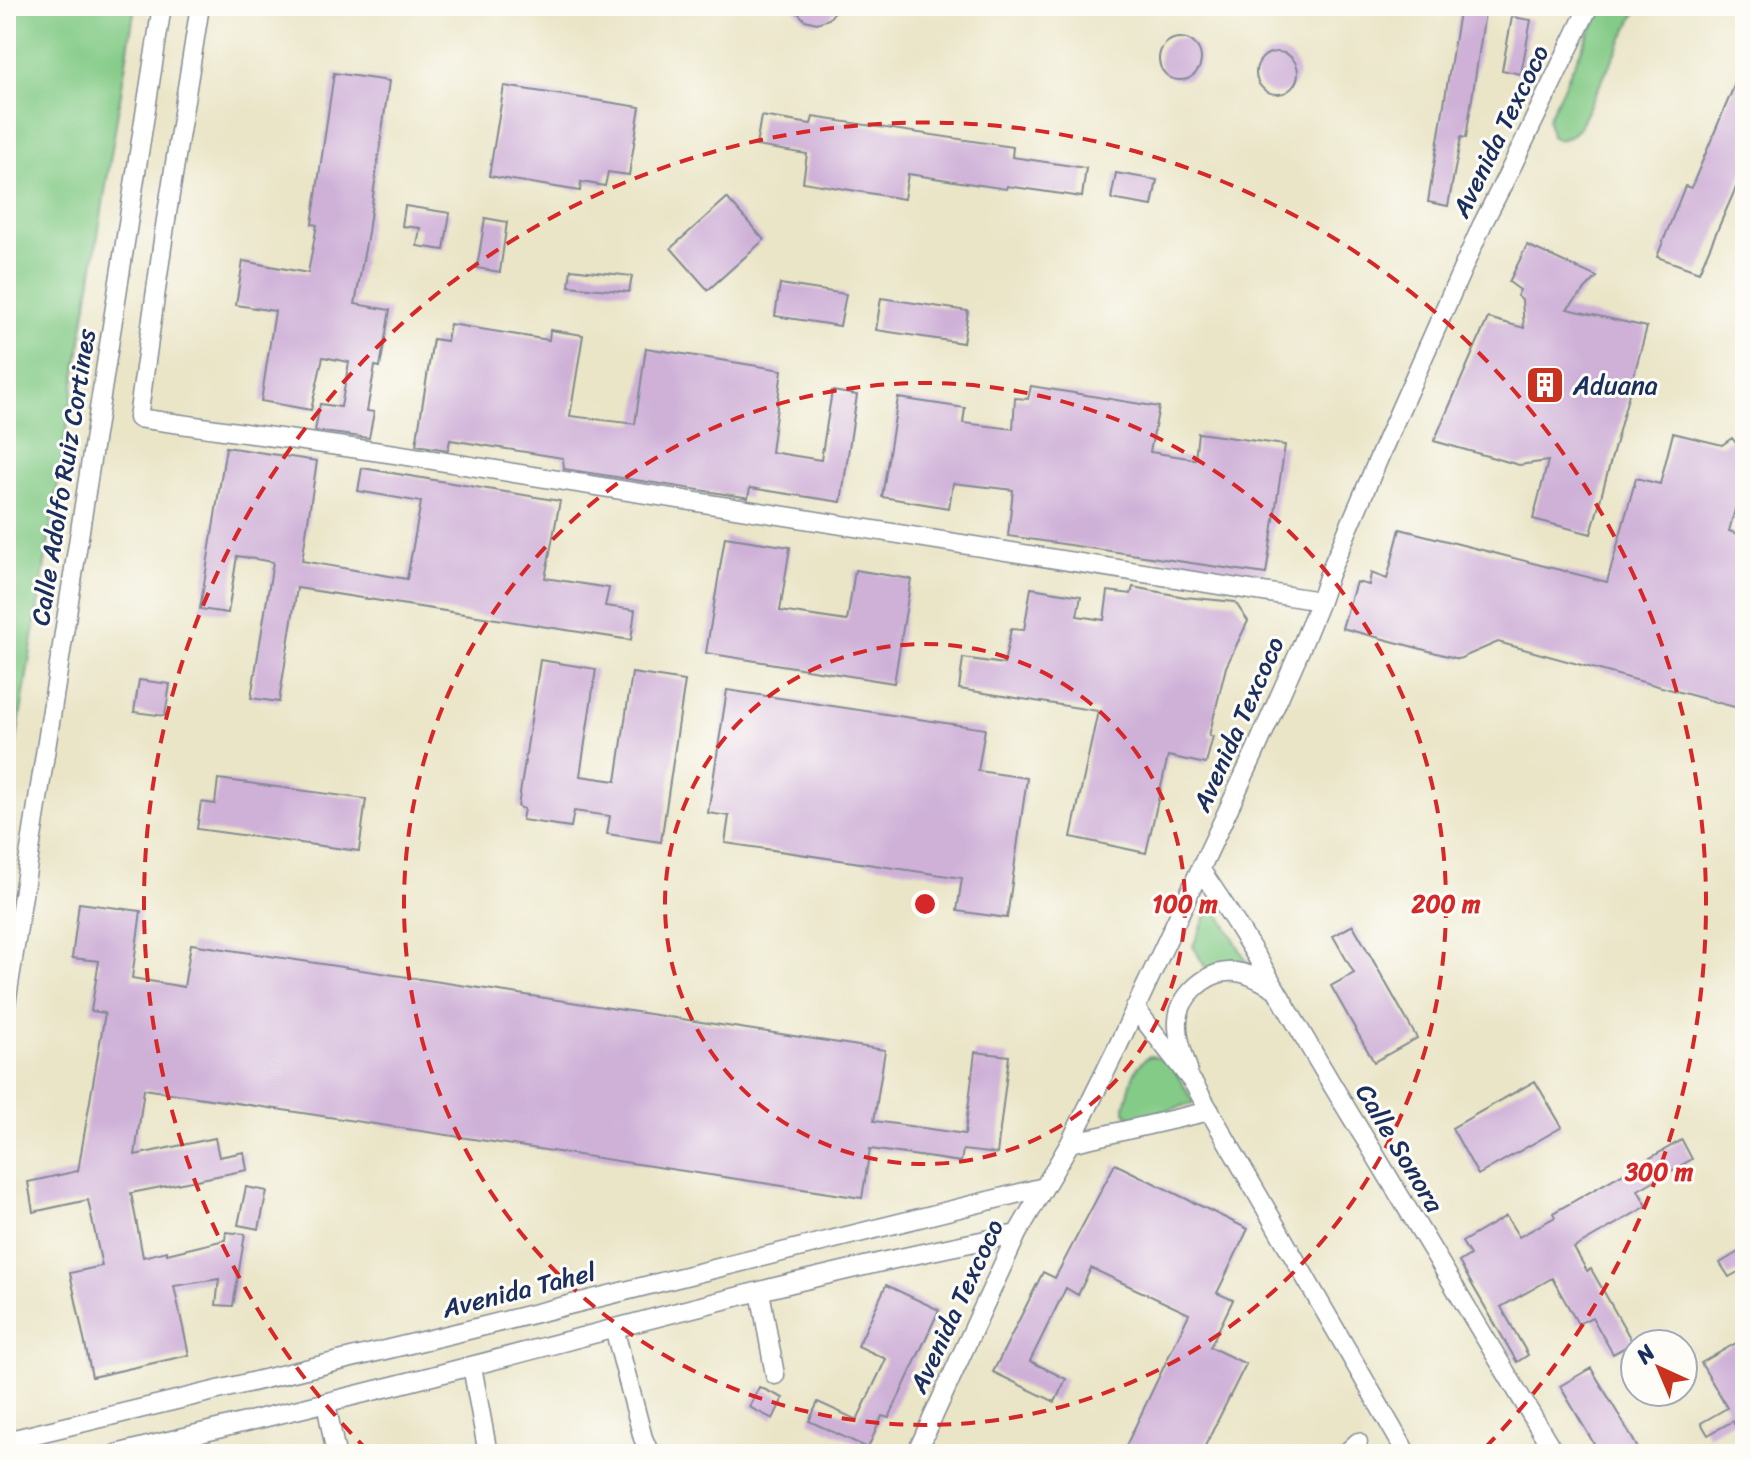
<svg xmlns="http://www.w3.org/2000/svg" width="1751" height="1460" viewBox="0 0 1751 1460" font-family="Sriracha,sans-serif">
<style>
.green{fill:#84cb87;stroke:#507d72;stroke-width:2}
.building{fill:#cfb1d8}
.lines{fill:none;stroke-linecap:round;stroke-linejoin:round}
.minor-casing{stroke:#828a92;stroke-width:21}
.minor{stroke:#fff;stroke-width:18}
.ring{fill:none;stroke:#d62828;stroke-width:4;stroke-dasharray:14 10}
.labels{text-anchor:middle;stroke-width:6;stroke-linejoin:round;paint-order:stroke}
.street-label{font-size:26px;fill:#1b2f5e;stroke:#fdfcf7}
.poi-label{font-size:26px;fill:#1b2f5e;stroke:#fdfcf7;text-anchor:start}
.centre{fill:#d62828;stroke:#fdfcf7;stroke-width:4}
.ring-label{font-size:24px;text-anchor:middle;font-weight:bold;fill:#d62828;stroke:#fdfcf7;stroke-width:6;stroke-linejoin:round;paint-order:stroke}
</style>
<rect width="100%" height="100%" fill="#fdfcf7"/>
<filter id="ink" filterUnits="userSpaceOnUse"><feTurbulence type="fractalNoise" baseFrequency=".0125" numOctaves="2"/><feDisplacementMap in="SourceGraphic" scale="16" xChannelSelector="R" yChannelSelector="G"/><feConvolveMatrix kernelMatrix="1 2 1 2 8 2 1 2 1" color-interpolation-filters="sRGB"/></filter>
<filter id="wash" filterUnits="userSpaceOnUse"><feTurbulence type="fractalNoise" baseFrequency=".006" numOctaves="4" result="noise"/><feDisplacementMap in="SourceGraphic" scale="32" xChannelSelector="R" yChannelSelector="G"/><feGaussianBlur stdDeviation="1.8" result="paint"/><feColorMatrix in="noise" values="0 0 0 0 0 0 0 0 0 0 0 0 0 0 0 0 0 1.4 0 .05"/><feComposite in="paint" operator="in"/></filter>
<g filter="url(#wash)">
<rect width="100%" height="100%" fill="#eae5c7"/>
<path class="green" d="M6,6H135L6,805Z
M1602,6H1639L1578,129L1569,137L1558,140L1551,136L1548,119Z
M1217,910L1249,965L1231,966L1208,972L1193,946L1207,914Z
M1150,1056C1173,1058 1183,1086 1194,1103L1135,1119L1127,1115L1125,1111V1107C1130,1088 1132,1065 1150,1056Z"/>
<g id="blocks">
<path class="building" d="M791,6H839L829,19L817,23L805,20Z
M1460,6H1486L1466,138L1461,137L1448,206L1428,202Z
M1512,17L1531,20L1521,74L1502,70Z
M1159 59a21 21 0 1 1 42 0a21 21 0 1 1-42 0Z
M1256 73a21 21 0 1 1 42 0a21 21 0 1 1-42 0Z
M1745,60V167L1699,272L1657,257L1685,186L1691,188Z
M334,73L389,81L368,232L355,304L390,310L380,367L375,366L367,411L374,412L369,438L315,431L320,404L341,407L349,362L323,357L311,410L261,401L275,311L236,305L243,261L308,273L317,225L312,224Z
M504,86L640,107L629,175L608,172L605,186L581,182L580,191L489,176Z
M761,116L811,124L813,117L1013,147L1012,157L1086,168L1082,197L1007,186L1006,189L908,174L904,199L803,182L807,154L756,146Z
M1116,173L1157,180L1152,206L1111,199Z
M727,198L764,240L708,290L671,248Z
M405,206L450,213L444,250L417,246L420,228L402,226Z
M485,218L507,222L500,272L477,268Z
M1527,245L1597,277L1567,309L1647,327L1591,534L1533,519L1548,461L1519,465L1434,441L1488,318L1524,328L1522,300L1517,296L1520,290L1509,282Z
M571,269L632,276L629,292L569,286Z
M780,284L846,294L840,326L775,316Z
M881,298L968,311L963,343L876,330Z
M450,324L549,340L550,330L583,335L570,416L635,424L646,348L782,370L771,452L821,460L832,391L857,395L841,502L750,488L748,498L744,497L564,469L563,458L450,440L448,450L416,445L433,339L447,341Z
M1031,386L1159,407L1150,452L1195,459L1198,433L1285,445L1266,574L1008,536L1013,490L953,483L949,508L882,497L898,398L965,408L963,423L1013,429L1015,398L1028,399Z
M1673,433L1722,445L1732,438L1736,443L1742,446L1743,450L1744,456L1739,473L1743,481L1729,531L1745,536V710L1498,642L1459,659L1342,628L1356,582L1369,585L1371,573L1387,579L1400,529L1607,582L1636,478L1660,484Z
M226,447L317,461L302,561L407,579L421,502L358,491L362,468L560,501L545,578L609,588L605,606L635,610L631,640L297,588L279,702L251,698L273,562L237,556L228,613L200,609Z
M725,537L790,547L780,611L847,621L855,570L911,579L894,683L706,653Z
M1133,587L1185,597L1235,602L1248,621L1226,667L1209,736H1213L1206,764L1168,756L1146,853L1071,837L1098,711L959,689L963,658L1004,664L1011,629L1024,630L1031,588L1081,596L1077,616L1104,620L1108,591L1131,594Z
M540,660L596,669L580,776L616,781L632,673L685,681L661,842L607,834L610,816L574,811L571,827L522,820L524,809L518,807Z
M139,680L170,684L165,716L134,712Z
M727,690L985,729L978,771L1027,778L1007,918L957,911L962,878L725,843L729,816L708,813Z
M218,779L366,799L359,851L197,829L201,802L215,804Z
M79,903L141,911L132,978L184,987L191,944L885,1050L874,1121L965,1134L975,1052L1009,1056L997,1154L963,1150L961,1162L870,1149L862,1198L144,1089L135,1155L215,1138L219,1157L244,1152L247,1170L131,1193L143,1257L167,1251V1254L225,1240L226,1232L245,1234L233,1306L216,1305L219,1279L174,1286L189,1355L92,1377L70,1273L102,1266L88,1200L33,1212L28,1182L78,1171L105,1013L91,1011L99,961L72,958Z
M1353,925L1417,1038L1374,1062L1331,986L1354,973L1333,936Z
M1535,1081L1562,1127L1478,1175L1452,1128Z
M1682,1140L1692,1159L1638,1190L1647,1206L1574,1248L1587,1271L1591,1269L1633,1343L1613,1354L1592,1317L1578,1324L1552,1278L1501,1307L1528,1355L1517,1362L1459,1262L1470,1255L1462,1242L1506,1216L1519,1237L1555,1217L1553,1213Z
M1115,1164L1248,1229L1217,1293L1233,1300L1210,1347L1246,1364L1201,1454H1122L1189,1314L1091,1268L1078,1295L1066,1288L1030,1361L1066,1379L1055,1402L993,1372L1043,1272L1055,1278Z
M246,1187L267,1191L259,1229L238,1225Z
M1745,1248V1268L1729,1277L1720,1263Z
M886,1285L939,1310L889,1418L882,1416L868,1448L809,1421L818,1402L857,1420L886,1359L858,1346Z
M1745,1338V1418L1734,1424L1733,1421L1708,1435L1701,1423L1727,1408L1701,1363Z
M1591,1368L1630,1434L1641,1454H1600L1560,1386Z
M759,1387L783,1398L773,1419L749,1407Z"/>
</g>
</g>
<g filter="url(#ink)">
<use href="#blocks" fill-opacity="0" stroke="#828a92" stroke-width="2"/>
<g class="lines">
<defs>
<path id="minor" d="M200,6L165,226L138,418L395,454L1320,601
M1200,869C1262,958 1311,1054 1369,1145L1555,1454
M6,1004L162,6
M1135,1008L1194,1084L1407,1454
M1188,1069C1183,1055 1177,1036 1178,1021C1179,997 1204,974 1227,972C1244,970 1260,980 1274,988
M1070,1143L1210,1111
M760,1291L775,1375
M614,1328L643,1438L650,1454
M472,1366L488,1454
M326,1403L336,1454
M6,1441L464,1331L1044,1187
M116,1454C236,1424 356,1396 475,1365C655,1318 835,1268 1017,1234
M916,1454L1017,1234L1070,1143L1116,1050L1255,752L1300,650L1320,601L1329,574L1387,439L1482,225L1513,164L1589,6
M1345,1454L1358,1442"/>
</defs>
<use href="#minor" class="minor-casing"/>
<use href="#minor" class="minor"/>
</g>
</g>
<g class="ring">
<circle cx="925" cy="904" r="260"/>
<circle cx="925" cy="904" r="521"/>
<path d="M368 1451A781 781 0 1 1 1482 1451"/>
</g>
<defs>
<symbol id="building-square" viewBox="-11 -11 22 22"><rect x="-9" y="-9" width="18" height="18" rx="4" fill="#c8321e" stroke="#fdfcf7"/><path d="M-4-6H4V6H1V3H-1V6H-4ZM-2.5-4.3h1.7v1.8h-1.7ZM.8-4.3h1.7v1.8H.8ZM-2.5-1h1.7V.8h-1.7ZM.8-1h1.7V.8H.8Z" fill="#fff"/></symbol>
</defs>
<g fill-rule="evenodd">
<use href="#building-square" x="1523" y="363" width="44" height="44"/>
</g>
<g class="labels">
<g class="street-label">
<text transform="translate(1500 131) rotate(-64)" y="9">Avenida Texcoco</text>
<text transform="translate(63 477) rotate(-81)" y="9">Calle Adolfo Ruiz Cortines</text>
<text transform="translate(1238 724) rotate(-66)" y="9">Avenida Texcoco</text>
<text transform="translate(1400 1148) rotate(59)" y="9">Calle Sonora</text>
<text transform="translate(519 1290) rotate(-14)" y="9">Avenida Tahel</text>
<text transform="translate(956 1306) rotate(-65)" y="9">Avenida Texcoco</text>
</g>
<g class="poi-label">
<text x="1573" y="394">Aduana</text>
</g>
</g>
<circle cx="925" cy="904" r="12" class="centre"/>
<g class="ring-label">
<text x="1185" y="912">100 m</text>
<text x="1446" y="912">200 m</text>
<text x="1659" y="1180">300 m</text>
</g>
<rect width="1751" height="1460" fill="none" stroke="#fdfcf7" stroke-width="32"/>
<g transform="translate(1659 1368) rotate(316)"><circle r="38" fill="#fdfcf7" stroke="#a3aaba" stroke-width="2"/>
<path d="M0-6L14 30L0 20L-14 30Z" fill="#c8321e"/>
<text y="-12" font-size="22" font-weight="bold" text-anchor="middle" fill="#1b2f5e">N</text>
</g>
</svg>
